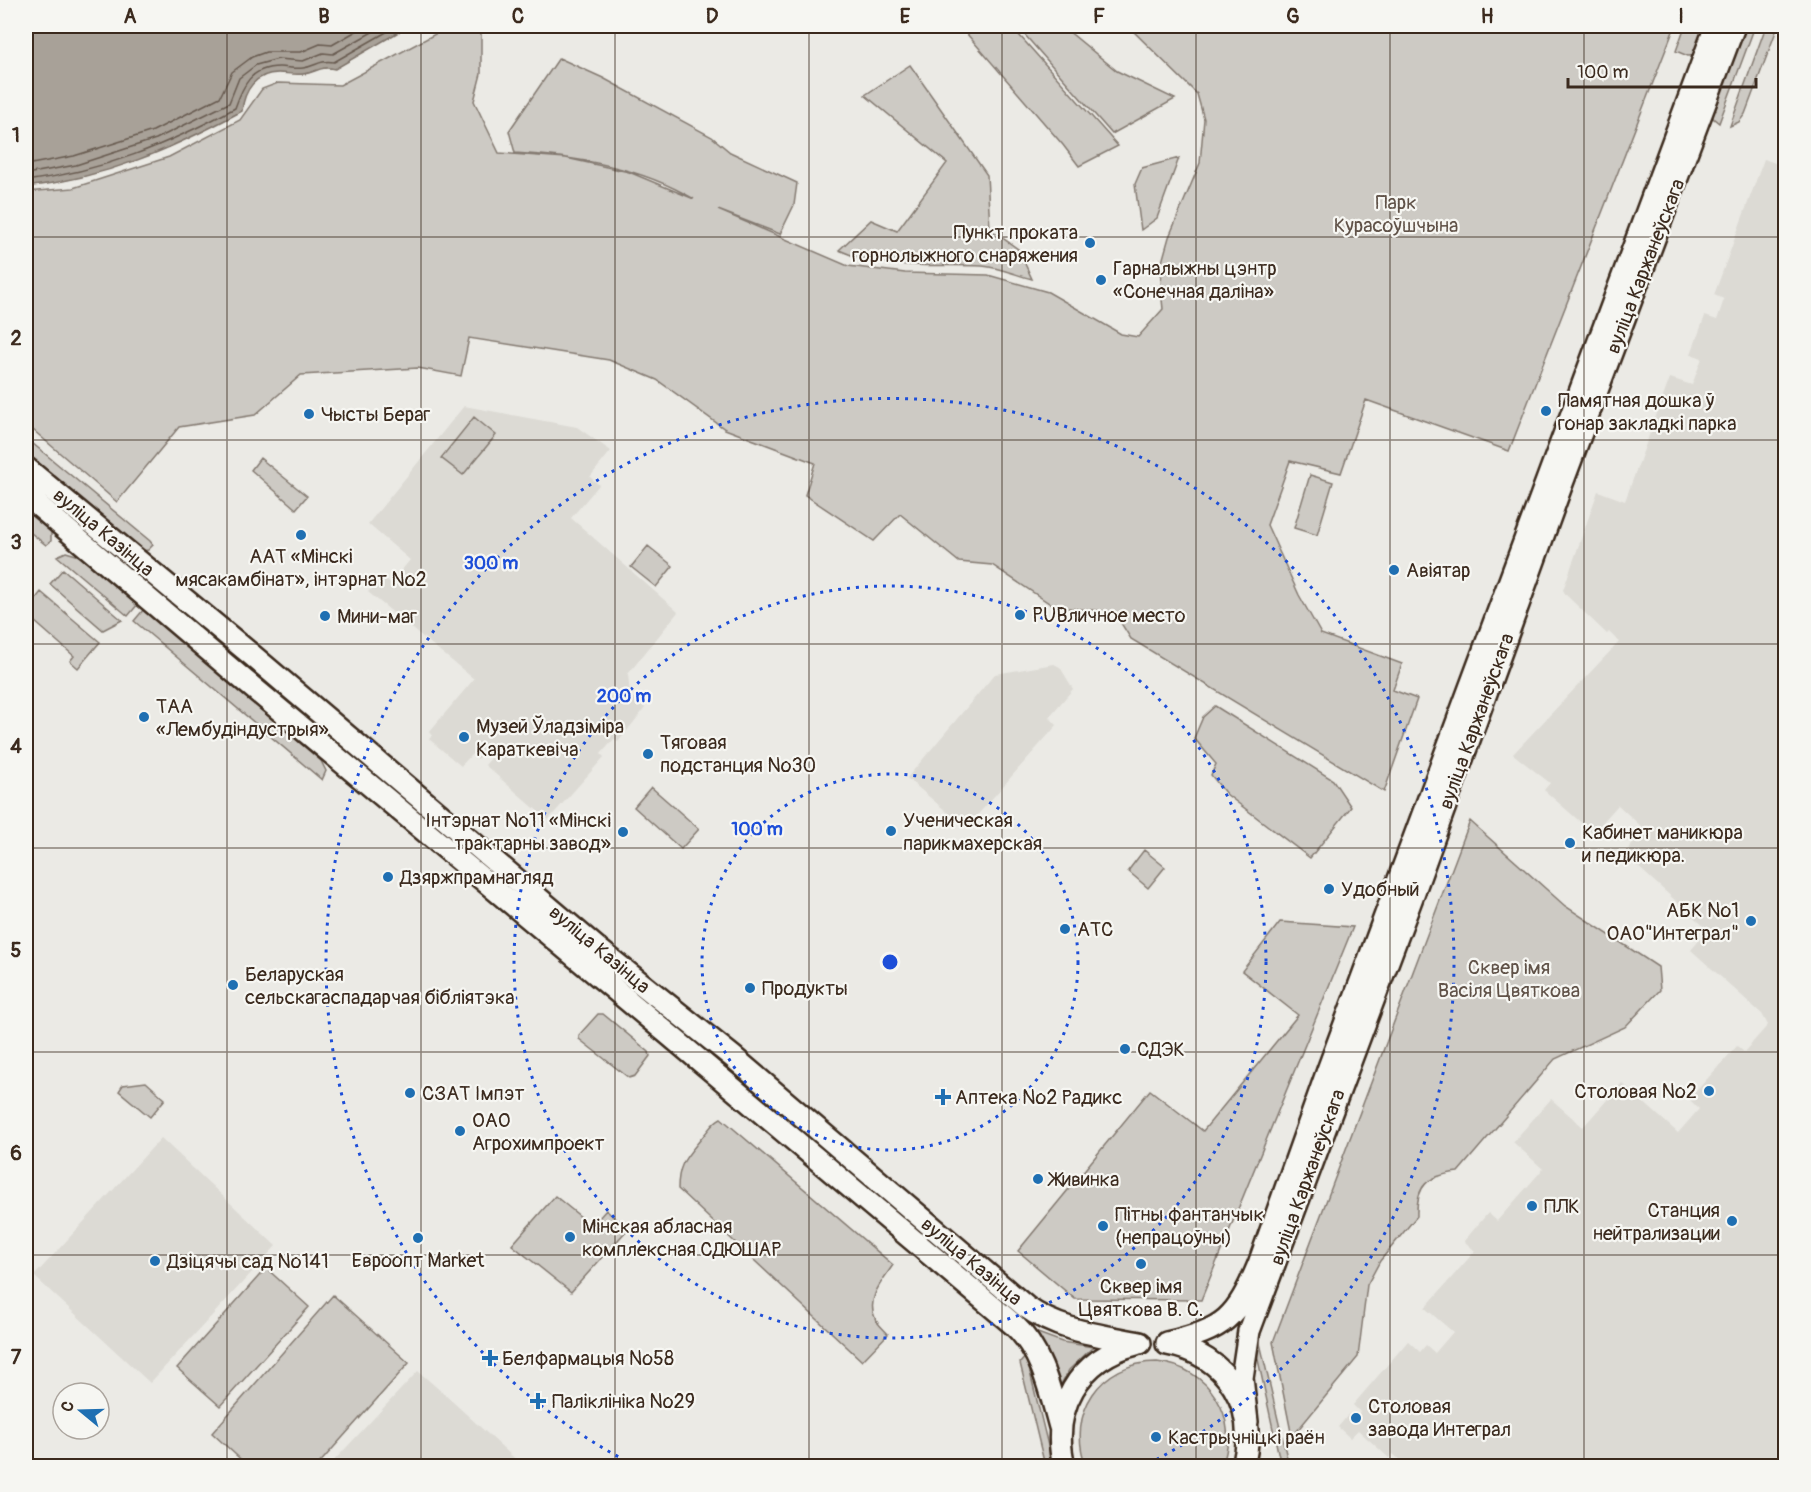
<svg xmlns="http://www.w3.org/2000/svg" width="1811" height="1492" viewBox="0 0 1811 1492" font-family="Pangolin,sans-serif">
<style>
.built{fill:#dcdad4}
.green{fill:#cdcac4;stroke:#847a71;stroke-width:1.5}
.water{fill:#a8a198;stroke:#7c7167;stroke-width:1.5}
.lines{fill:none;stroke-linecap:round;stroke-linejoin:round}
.shore{stroke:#675a4f;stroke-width:1.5}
.secondary-casing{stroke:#3b2a1e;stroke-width:26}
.secondary{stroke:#f6f6f2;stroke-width:21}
.grid{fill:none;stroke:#3b2a1e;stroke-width:1.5;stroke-opacity:0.55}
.ring{fill:none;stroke:#1d4ed8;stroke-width:3;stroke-dasharray:3 6}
.poi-dot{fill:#1f6fb2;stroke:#f6f6f2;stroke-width:2}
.labels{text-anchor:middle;stroke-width:4.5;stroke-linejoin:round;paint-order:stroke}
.park-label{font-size:20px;fill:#605248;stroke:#f6f6f2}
.poi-label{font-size:20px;fill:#3b2a1e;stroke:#f6f6f2;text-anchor:start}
.street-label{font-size:20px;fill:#3b2a1e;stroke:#f6f6f2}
.centre{fill:#1d4ed8;stroke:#f6f6f2;stroke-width:3}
.ring-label{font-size:18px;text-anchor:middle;font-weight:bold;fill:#1d4ed8;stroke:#f6f6f2;stroke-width:4.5;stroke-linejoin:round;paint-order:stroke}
.neatline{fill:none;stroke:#3b2a1e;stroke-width:2}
.grid-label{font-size:20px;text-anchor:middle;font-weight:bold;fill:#3b2a1e}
</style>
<rect width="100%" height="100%" fill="#ebeae5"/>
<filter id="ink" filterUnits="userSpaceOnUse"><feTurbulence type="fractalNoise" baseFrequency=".0167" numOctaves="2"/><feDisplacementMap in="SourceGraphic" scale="12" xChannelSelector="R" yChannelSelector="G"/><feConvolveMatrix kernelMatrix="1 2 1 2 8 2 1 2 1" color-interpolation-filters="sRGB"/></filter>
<g filter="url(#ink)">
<path class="built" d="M1764,159L1786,167L1785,1466H1407L1393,1454L1389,1458L1358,1430L1350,1438L1338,1427L1349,1414L1354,1418L1360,1412L1353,1405L1408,1341L1420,1352L1426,1345L1435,1353L1453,1332L1425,1308L1475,1251L1464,1241L1488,1213L1497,1221L1543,1169L1513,1142L1551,1099L1583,1127L1622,1083L1678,1133L1699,1109L1689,1099L1737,1046L1744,1052L1768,1025L1762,1014L1691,950L1708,930L1624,854L1645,830L1618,805L1593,833L1544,790L1550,783L1513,754L1619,642L1609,632L1607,634L1566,595L1563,590L1598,491L1625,501L1670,378L1692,385L1702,358L1691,354L1705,316L1717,320L1724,299L1714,295Z
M464,406L577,427L611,451L590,477L599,485L571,518L678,612L628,674L630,695L645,708L618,742L614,739L601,754L604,757L548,820L485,765L494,755L487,749L478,759L472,754L461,766L429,739L432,736L429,732L474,679L368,592L382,576L391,583L410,560L368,524Z
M1054,664L1060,667L1073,689L1049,717L1057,725L966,828L907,778L995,674Z
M161,1138L276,1246L150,1383L34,1276Z
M418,1371L443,1393L523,1466H329Z"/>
<path class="green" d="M450,26H481V74L474,101L499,153L566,158L629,172L694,199C640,167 578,157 515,153L509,131L559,58L603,78L712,137L730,152L797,183L794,205L780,234L718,210L848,266L905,273L988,275L1048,292L1121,334L1138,337L1163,309L1161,290L1162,262L1169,237L1200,163L1204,119L1197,94L1128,26H1675L1509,451L1366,400L1341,473L1290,461L1267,525L1299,595L1321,634L1402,664L1393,690L1417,699L1384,792L1131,639L1114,612L1055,607L992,565L959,562L900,514L874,541L805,495L815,463L725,429L657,380L609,360L469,338L461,376L418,368L301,375L255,415L179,427L117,502L26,424V192L73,188L169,157L240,120L262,89L278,83L340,85Z
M960,26H1011L1118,146L1079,166L1063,145Z
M1017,26H1062L1117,71L1175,99L1112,134Z
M1685,26H1710L1699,55L1688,56L1676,51Z
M1743,26H1755L1719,123L1713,118L1712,110Z
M1766,26H1778L1745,114L1739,122L1730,126Z
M910,65L987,175L990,229L1018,249L1032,279C1016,275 998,267 982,266C933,264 884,271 839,250L871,220L897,231L947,163L865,95Z
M1179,158L1157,218L1141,230L1135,184L1142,168Z
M474,417L496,435L463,475L441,458Z
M26,438L150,541L153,545L148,550L142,551L125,541L26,456Z
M260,458L307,496L296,509L251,470Z
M1310,475L1333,482L1317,535L1294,528Z
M26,508L51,530V541L46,545L26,529Z
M648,546L673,566L656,587L631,567Z
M66,552L83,557L138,604L128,616L57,556Z
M63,569L122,620L103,630L50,584Z
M41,592L100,642L78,668L70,661L74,656L26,614V611Z
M144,609L321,761L326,771L322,780L134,621Z
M1215,706L1333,780L1351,807L1310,858L1226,794L1211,775L1216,764L1194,738L1203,717Z
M651,787L699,829L681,849L634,807Z
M1470,821L1565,906L1658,967L1660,990L1625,1027L1555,1059L1458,1172C1427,1176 1416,1185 1417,1216L1380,1261L1367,1285L1358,1357L1292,1437L1273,1342Z
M1144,850L1165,867L1148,888L1128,871Z
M1280,922L1353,927L1201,1300L1075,1299L1018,1251L1150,1090L1203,1131L1298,1015L1242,971Z
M598,1014H603L649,1052L650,1056L635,1076L629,1078L579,1039V1035Z
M146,1082L165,1099L150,1117L119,1091L123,1085Z
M721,1118L893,1265C883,1280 866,1298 875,1318C877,1324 884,1329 888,1334L862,1361L678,1189C678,1161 688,1156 704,1135C710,1128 713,1122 721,1118Z
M555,1196L592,1226L606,1210L627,1230L571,1292L512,1245Z
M266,1268L309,1307L220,1406L177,1368Z
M333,1295L409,1363L317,1466H248L212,1433Z
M1035,1332L1062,1342L1093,1347L1069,1370L1060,1386L1045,1348Z
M1259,1339L1289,1466H1281L1257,1355Z
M1026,1356L1053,1466H1045L1020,1363Z
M1157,1362C1209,1367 1241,1418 1222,1466H1086C1066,1414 1100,1362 1157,1362Z"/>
<path class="water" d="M26,26H409L335,69C320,65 316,73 303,74C294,75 286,73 278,73C256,73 244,90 242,111C172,149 106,178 26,187Z"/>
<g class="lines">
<path class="shore" d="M26,165L74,156L153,131L220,97L232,72L252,57L266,52H301L320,44L332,45L365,26
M26,174L76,165L156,139L229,103L239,78L256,65L278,59L303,61L323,53L333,54L383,26
M26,181C103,171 167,145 235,108C243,85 251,67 279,67C287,67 295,69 303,68C317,66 318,60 334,62L397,26"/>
<defs>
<path id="secondary" d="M26,468L253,656L598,949L733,1057L1026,1307C1059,1331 1100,1335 1140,1343
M26,495L245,681L667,1033L1014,1325C1042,1351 1050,1391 1060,1427
M1167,1343C1225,1329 1236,1319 1259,1264L1328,1070L1716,26
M1167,1344C1228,1355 1259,1408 1243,1466
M1247,1422L1242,1378L1249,1331L1412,897L1561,486L1734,26
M1064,1466C1050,1410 1078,1358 1136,1344"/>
</defs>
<use href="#secondary" class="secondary-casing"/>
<use href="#secondary" class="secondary"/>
</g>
</g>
<path class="grid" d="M227,26V1466M421,26V1466M615,26V1466M809,26V1466M1002,26V1466M1196,26V1466M1390,26V1466M1584,26V1466M26,237H1786M26,440H1786M26,644H1786M26,848H1786M26,1052H1786M26,1255H1786"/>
<g class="ring">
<circle cx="890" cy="962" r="188"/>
<circle cx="890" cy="962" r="376"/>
<path d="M634 1465A564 564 0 1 1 1146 1465"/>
</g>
<g class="poi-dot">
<circle cx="1090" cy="243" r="6"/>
<circle cx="1101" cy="280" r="6"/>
<circle cx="1546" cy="411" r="6"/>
<circle cx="309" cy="414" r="6"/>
<circle cx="301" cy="535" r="6"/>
<circle cx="1394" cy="570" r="6"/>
<circle cx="1020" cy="615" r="6"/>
<circle cx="325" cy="616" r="6"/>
<circle cx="144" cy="717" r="6"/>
<circle cx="464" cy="737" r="6"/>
<circle cx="648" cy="754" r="6"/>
<circle cx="891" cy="831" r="6"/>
<circle cx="623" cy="832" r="6"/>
<circle cx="1570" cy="843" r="6"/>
<circle cx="388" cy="877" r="6"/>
<circle cx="1329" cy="889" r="6"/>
<circle cx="1751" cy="921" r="6"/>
<circle cx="1065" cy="929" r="6"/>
<circle cx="233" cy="985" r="6"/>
<circle cx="750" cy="988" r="6"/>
<circle cx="1125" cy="1049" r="6"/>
<circle cx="1709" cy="1091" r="6"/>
<circle cx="410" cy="1093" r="6"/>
<path d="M940 1088h6v6h6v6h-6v6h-6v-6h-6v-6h6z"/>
<circle cx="460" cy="1131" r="6"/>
<circle cx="1038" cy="1179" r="6"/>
<circle cx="1532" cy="1206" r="6"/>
<circle cx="1732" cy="1221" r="6"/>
<circle cx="1103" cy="1226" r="6"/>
<circle cx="570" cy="1237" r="6"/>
<circle cx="418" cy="1238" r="6"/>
<circle cx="155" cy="1261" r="6"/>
<circle cx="1141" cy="1264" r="6"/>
<path d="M487 1349h6v6h6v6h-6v6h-6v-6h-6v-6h6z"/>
<path d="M535 1392h6v6h6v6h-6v6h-6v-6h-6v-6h6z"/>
<circle cx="1356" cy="1418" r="6"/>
<circle cx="1156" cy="1437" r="6"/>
</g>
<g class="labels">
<g class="park-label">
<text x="1396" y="209">Парк<tspan x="1396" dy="23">Курасоўшчына</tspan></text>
<text x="1509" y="974">Сквер імя<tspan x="1509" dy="23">Васіля Цвяткова</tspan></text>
</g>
<g class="poi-label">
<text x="1078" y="239" text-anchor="end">Пункт проката<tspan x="1078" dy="23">горнолыжного снаряжения</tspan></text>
<text x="1113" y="275">Гарналыжны цэнтр<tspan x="1113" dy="23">«Сонечная даліна»</tspan></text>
<text x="1558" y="407">Памятная дошка ў<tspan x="1558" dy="23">гонар закладкі парка</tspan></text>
<text x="321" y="421">Чысты Бераг</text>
<text x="301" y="563" text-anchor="middle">ААТ «Мінскі<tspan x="301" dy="23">мясакамбінат», інтэрнат №2</tspan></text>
<text x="1406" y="577">Авіятар</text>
<text x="1032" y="622">PUBличное место</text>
<text x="337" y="623">Мини-маг</text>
<text x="156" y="713">ТАА<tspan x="156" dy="23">«Лембудіндустрыя»</tspan></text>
<text x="476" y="733">Музей Ўладзіміра<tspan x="476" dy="23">Караткевіча</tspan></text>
<text x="660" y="749">Тяговая<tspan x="660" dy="23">подстанция №30</tspan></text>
<text x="611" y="827" text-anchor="end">Інтэрнат №11 «Мінскі<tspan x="611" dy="23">трактарны завод»</tspan></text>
<text x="903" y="827">Ученическая<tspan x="903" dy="23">парикмахерская</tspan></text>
<text x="1582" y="839">Кабинет маникюра<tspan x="1582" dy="23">и педикюра.</tspan></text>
<text x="400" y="884">Дзяржпрамнагляд</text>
<text x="1341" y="896">Удобный</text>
<text x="1739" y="917" text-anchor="end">АБК №1<tspan x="1739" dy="23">ОАО"Интеграл"</tspan></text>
<text x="1077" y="936">АТС</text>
<text x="245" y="981">Беларуская<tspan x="245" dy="23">сельскагаспадарчая бібліятэка</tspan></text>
<text x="762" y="995">Продукты</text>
<text x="1137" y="1056">СДЭК</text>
<text x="1697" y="1098" text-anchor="end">Столовая №2</text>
<text x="422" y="1100">СЗАТ Імпэт</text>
<text x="955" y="1104">Аптека №2 Радикс</text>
<text x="472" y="1127">ОАО<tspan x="472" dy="23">Агрохимпроект</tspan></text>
<text x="1050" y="1186">Живинка</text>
<text x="1544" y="1213">ПЛК</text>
<text x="1720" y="1217" text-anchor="end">Станция<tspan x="1720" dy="23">нейтрализации</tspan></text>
<text x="1115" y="1221">Пітны фантанчык<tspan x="1115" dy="23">(непрацоўны)</tspan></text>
<text x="582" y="1233">Мінская абласная<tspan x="582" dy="23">комплексная СДЮШАР</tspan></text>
<text x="418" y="1267" text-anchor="middle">Евроопт Market</text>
<text x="167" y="1268">Дзіцячы сад №141</text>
<text x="1141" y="1293" text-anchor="middle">Сквер імя<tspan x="1141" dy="23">Цвяткова В. С.</tspan></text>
<text x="502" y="1365">Белфармацыя №58</text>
<text x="552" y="1408">Паліклініка №29</text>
<text x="1368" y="1413">Столовая<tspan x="1368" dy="23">завода Интеграл</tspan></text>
<text x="1168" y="1444">Кастрычніцкі раён</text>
</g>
<g class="street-label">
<text transform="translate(1645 266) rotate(-69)" y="7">вуліца Каржанеўскага</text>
<text transform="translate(104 532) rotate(40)" y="7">вуліца Казінца</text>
<text transform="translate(1476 721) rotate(-70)" y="7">вуліца Каржанеўскага</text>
<text transform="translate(600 949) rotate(40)" y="7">вуліца Казінца</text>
<text transform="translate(1307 1177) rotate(-70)" y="7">вуліца Каржанеўскага</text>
<text transform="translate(972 1261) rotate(40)" y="7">вуліца Казінца</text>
</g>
</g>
<circle cx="890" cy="962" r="9" class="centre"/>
<g class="ring-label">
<text x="491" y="569">300 m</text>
<text x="624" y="702">200 m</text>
<text x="757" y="835">100 m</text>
</g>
<rect width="1811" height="1492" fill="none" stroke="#f6f6f2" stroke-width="66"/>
<g transform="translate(81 1411) rotate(289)"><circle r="28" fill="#f6f6f2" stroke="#aba49d" stroke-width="1.5"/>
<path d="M0-4.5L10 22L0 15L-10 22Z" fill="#1f6fb2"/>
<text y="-9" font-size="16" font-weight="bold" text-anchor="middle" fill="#3b2a1e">С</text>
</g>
<path d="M1568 78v9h188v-9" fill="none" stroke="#3b2a1e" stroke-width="3"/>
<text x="1577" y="78" font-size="18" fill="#3b2a1e" stroke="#f6f6f2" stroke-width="4.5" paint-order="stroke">100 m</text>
<rect x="33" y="33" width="1745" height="1426" class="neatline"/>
<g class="grid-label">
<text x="130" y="23">A</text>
<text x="324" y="23">B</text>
<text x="518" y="23">C</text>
<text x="712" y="23">D</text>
<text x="905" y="23">E</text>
<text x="1099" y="23">F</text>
<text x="1293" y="23">G</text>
<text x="1487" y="23">H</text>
<text x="1681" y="23">I</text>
<text x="16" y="142">1</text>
<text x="16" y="345">2</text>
<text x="16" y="549">3</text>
<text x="16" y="753">4</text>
<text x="16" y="957">5</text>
<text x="16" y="1160">6</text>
<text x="16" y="1364">7</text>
</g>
</svg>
